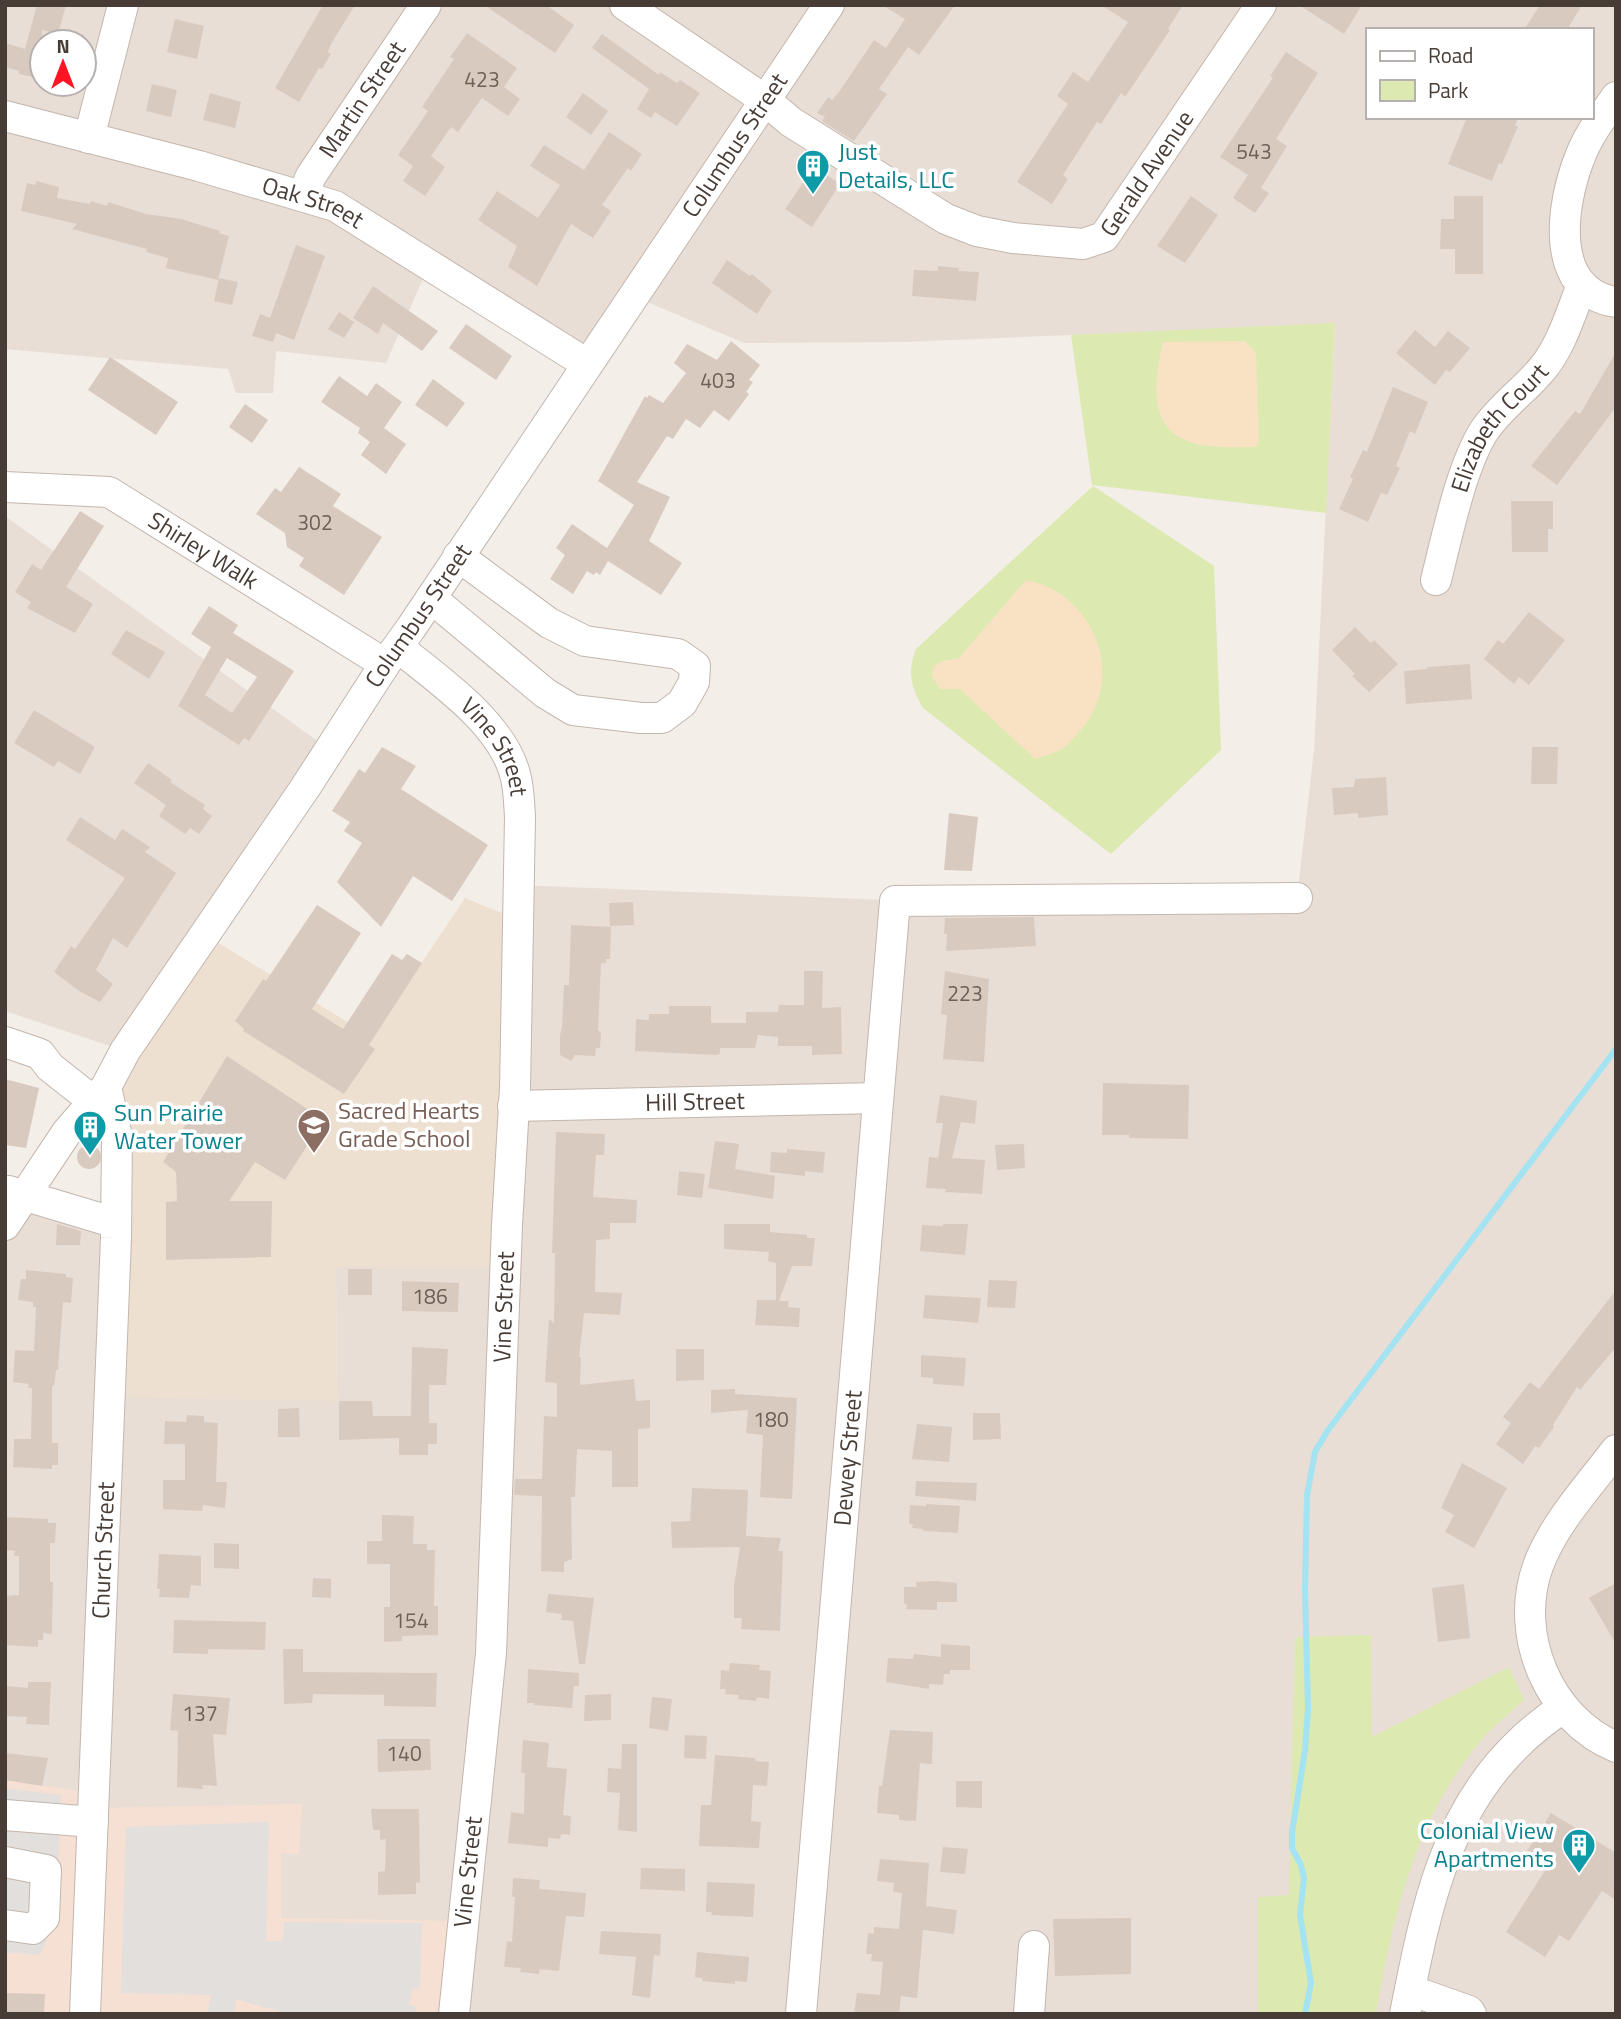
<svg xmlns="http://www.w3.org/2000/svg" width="1621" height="2019" viewBox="0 0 1621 2019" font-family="'Titillium Web',sans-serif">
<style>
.residential{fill:#e8ded6;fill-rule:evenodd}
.commercial{fill:#f6e0d3}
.education{fill:#eee0d1}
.green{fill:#dce9b0}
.sand{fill:#f9e2c3}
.parking{fill:#e2dfdd}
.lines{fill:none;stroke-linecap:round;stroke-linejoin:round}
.stream{stroke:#a3e3f2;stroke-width:6}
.building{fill:#d9cac0;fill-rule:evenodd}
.minor-casing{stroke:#c3b6ad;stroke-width:32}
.minor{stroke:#fff;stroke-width:30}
.labels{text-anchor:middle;stroke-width:7;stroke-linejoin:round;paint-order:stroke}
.number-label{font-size:21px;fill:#6c6058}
.street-label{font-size:24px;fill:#483d36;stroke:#fff}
.culture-label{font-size:24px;fill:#0d838f;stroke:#fff;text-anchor:start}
.education-label{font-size:24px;fill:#785e54;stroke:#fff;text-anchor:start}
</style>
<rect width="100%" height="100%" fill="#f4eee8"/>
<path class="residential" d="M5,5H1616V2014H5V1190L116,1223L337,1400L336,1267H505L518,885L913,901L1297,898L1314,750L1335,324L905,342L744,343L633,296L587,364L429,265L386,363L276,351L273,393H236L228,369L5,349ZM1367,30H1591V117H1367ZM42,42H84V84H42Z
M5,516L330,750L125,1051L5,1011Z"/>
<path class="commercial" d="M5,1780L94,1793V1808L302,1804L299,1854L281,1853V1918L463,1921L454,2014H5Z"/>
<path class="education" d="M465,898L517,919L505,1267H336L337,1401L109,1397L117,1136L125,1051L204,934L372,1037Z"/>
<path class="green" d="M1335,323L1326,513L1092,485L1071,335Z
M1093,486L1214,566L1221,750L1111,854L923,708C911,687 907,672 916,649Z
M1371,1635L1372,1737L1509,1667L1524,1700C1511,1712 1496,1724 1484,1737C1416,1815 1393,1915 1376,2014H1258V1897L1289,1895L1295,1637Z"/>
<path class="sand" d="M1245,341L1256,353L1259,443L1255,447C1240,447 1225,448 1211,446C1147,441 1152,389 1163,342Z
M1026,580C1095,593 1127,678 1080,731C1074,737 1068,746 1060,750C1052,754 1043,756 1035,759L960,689H940L932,676C933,660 945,660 958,659Z"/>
<path class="parking" d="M5,1788L61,1795L56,1918L40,1955L5,1952Z
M269,1822L266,1941H283L284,1922L422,1923L420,1988L412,1989L409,2005L416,2006L415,2014H282V2012L236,1999L234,2014H207L211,1995L121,1993L126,1827Z"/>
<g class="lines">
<path class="stream" d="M1305,2014L1311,1983L1300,1915L1304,1878L1301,1865L1292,1848V1833L1305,1750L1308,1708L1305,1591L1307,1495L1315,1452L1328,1430L1616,1049"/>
</g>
<path class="building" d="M37,5H66L58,34L42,30V79L19,74V71L5,67V43L25,49Z
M323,5H355L331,44L328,52L331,54L322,69L319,68L299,102L275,88Z
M484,5H546L574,25L555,53Z
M882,5H955L919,55L908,47L879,89L887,94L854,141L822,121L825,117L817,113L828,97L832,100L839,92L874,40L886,48L905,19Z
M1101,5H1183L1168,29L1170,30L1125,97L1121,93L1101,124L1097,122L1063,175L1068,179L1052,204L1017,182L1068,104L1057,96L1073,72L1088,82L1128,22Z
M1299,5H1362L1344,34Z
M1540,5H1582L1567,30H1524Z
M175,19L204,26L197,59L167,52Z
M467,33L517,68L504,87L520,99L508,116L482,98L458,132L451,127L431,156L445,167L425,196L403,181L413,166L398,155L428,111L422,107L454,59L450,57Z
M602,34L659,75L660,72L677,83L680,80L700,93L677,126L655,112L651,118L637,109L649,89L592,48Z
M1286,52L1318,73L1276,139L1287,146L1261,188L1269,193L1255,213L1233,198L1248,175L1220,157L1273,78L1270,76Z
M152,84L177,90L171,117L146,111Z
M210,93L241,102L235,128L203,120Z
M583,93L608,111L591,135L566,117Z
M1467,117H1518L1515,126H1518L1502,164L1499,163L1492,181L1448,164Z
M609,132L642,154L631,171L628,168L602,205L611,211L593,238L571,224L537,286L508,267L517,246L478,220L497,191L538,218L560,185L530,166L544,145L584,170Z
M814,167L840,184L812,227L785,209Z
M36,181L59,187L57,198L90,204L91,201L107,206L108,202L146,214L181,219L220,231L219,233L229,236L218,280L166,268L168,258L146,252L147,249L72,229L77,224L21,211L27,183L36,185Z
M1191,196L1218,215L1185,263L1157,246Z
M1454,196H1483V274H1455V249H1440L1441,219H1454Z
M296,245L325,256L294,340L276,333L273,342L252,336L260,314L270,318Z
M727,260L750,276L752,274L772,291L757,314L712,283Z
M938,266L959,268L958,271L979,272L976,301L912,296L914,270L938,271Z
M219,278L238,282L232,305L214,301Z
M373,286L438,331L422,351L383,323L378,334L353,318Z
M339,312L354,322L344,338L328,329Z
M466,324L512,356L496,380L449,348Z
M1415,330L1435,347L1448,331L1470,348L1450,372L1446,370L1435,385L1396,353Z
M731,341L760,365L749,380L753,382L746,392L749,394L729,421L714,410L700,428L686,419L673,439L667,436L637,482L670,497L649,541L682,563L661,595L608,561L600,575L596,572L594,575L587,571L573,594L550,579L565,555L556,548L572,524L607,548L634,505L598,481L645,396L647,398L649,395L663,403L686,373L674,363L687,344L717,360Z
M1616,352V407L1557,485L1531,466L1575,411L1580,414Z
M110,357L178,402L156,435L88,390Z
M339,376L367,396L376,383L402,402L384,428L406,444L386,474L361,455L370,442L358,433L360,428L321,402Z
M433,379L465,403L447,427L415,405Z
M1393,387L1428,402L1415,434L1410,431L1396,466L1400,468L1387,495L1381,493L1368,522L1339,509L1353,479L1350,477L1363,450L1367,452Z
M245,404L268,420L252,443L229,427Z
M299,467L341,494L333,506L382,537L344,595L299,566L304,558L287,547L285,533L256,514L275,488L281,492Z
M1511,501H1553V529H1548V552H1512Z
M80,511L104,526L66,587L93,604L75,633L27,608L31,602L15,592L32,564L41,570Z
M209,606L238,625L233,633L294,671L249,741L244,738L239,745L178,706L211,647L191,634ZM227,658L257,677L232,713L205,695Z
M1529,612L1565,640L1529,685L1519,677L1514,684L1484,659L1498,640L1503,644Z
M1355,627L1371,643L1374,640L1398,664L1369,692L1352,676L1355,674L1332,650Z
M126,630L165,652L149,679L111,654Z
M1470,664L1472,699L1406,704L1404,671L1427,669V667Z
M34,710L95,747L80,774L58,761L54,767L14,743Z
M382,747L416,766L401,789L488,845L452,901L413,876L381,927L337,882L362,843L344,831L350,822L332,811L359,769L365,773Z
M1532,747H1558L1557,784H1531Z
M148,763L172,780L170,782L205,805L203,809L212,816L199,834L190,828L185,834L159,816L166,805L134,783Z
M1386,777L1388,815L1358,818V813L1334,815L1332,788L1354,787L1355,779Z
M949,813L978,817L972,871L944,870Z
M80,817L115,840L122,829L150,847L145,852L176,873L127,948L113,938L96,970L113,984L100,1002L79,991L54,972L71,946L75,949L125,878L66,840Z
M633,902L634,925L610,926L609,903Z
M317,905L361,933L312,1009L343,1029L392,954L402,960L407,954L422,963L369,1045L375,1049L344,1094L243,1031L244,1029L235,1021L263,979L266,981Z
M1034,917L1036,946L946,951L947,934H944L945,918Z
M571,925L611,927L610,959H606V963H601L598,1030L601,1033L600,1048H596L595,1056L575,1055L571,1061L560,1055V1035L562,1027L564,985H569Z
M804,971H823L822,1008L841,1007L842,1054L812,1055V1046H778V1037L758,1035L755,1048H720V1054L716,1055L635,1051L636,1019L649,1020V1014H669V1006H711V1023H746V1012H778L779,1005H804Z
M945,971L989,979L984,1062L943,1059L947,1015L941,1014Z
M227,1056L324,1120L285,1180L255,1162L229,1201H272L271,1257L166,1260V1202L177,1201L176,1172L163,1162Z
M5,1079L39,1088L26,1148L5,1145Z
M1103,1083L1189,1085L1188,1139L1129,1138V1135H1102Z
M940,1095L977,1101L975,1124L961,1122L952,1158L985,1160L982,1194L945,1192L946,1189L926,1188L929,1157L938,1158L943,1123H936Z
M556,1132L605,1134L604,1155H596L593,1197L637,1200L636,1223H610V1239L596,1240L595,1292L622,1293L620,1315L584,1313L579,1357H581L580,1385L634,1379L636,1401L650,1400V1428L638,1429V1487H612V1451L577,1449L575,1497H571L572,1559L564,1562V1572L541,1571L542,1496L514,1495L515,1479H542L544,1416L557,1417V1383L545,1382L549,1319L554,1323L555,1253H552Z
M715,1141L739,1144L735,1169L775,1176L773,1199L708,1188Z
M1024,1144L1025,1168L997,1170L995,1145Z
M77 1157a12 12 0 1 1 24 0a12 12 0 1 1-24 0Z
M787,1149L825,1152L823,1173L805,1171V1176L770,1172L771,1152L787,1153Z
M679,1171L705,1174L702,1198L677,1195Z
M57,1224L81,1231L80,1245H56Z
M724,1224H770V1232L807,1235V1238H815L812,1266H792L779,1301H789L788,1307L800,1308L799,1327L755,1325L757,1300H776V1263L768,1261L769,1252L724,1249Z
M943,1224H968L965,1255L920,1251L922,1225L943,1226Z
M348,1269H372V1295H348Z
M26,1270L66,1274V1277L73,1278L71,1303L63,1302L58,1370H56L54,1386H52V1443H58V1465H52V1469L13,1467L14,1439H31L32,1388H28L29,1384L13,1382L15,1350L34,1351L36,1307H33V1302L18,1300L21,1279H26Z
M989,1280L1017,1281L1015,1308L987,1307Z
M402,1281L459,1283L458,1312L402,1311Z
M1616,1290V1347L1580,1390L1577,1387L1553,1425L1554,1427L1539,1448L1535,1446L1523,1464L1496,1444L1511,1423L1503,1417L1530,1382L1539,1389Z
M925,1295L981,1298L978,1323L923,1318Z
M412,1347L448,1349L446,1385H429V1423H437V1444H428V1455H399V1438L339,1440V1401H372L373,1416H411Z
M676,1349H704V1380L676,1381Z
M921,1355L966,1358L964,1386L933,1384V1378L921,1377Z
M735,1389V1394L797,1398L792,1499L760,1497L763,1435L746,1433L748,1410L711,1413V1390Z
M299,1408L300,1437H278V1409Z
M973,1413H1000L1001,1439L973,1440Z
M187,1415L204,1416V1422L218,1423L216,1482H227L225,1508L203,1505L202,1511L163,1509V1480H185V1444H164L165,1421L186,1422Z
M917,1424L952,1427L949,1462L912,1459Z
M1462,1463L1507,1488L1474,1548L1445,1532L1454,1515L1441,1508Z
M916,1481L977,1483L976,1501L915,1496Z
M692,1488L748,1490L746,1536L781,1538L778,1551H783L780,1631L741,1629L742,1618H734V1586L740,1547L672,1548L671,1522L690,1521Z
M926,1504L960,1506L958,1533L923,1531V1529L912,1528L913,1524H909L910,1505L926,1506Z
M382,1515L414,1516L413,1544H427V1550H435L434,1606H438V1635L402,1636V1641L384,1642V1607H390V1564H367V1541H382Z
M5,1517L48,1519V1523H56L55,1543H50V1582H53L52,1634L43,1633V1640H38V1647L5,1645V1596L19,1595V1556H14L15,1551L5,1550Z
M214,1543L239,1544V1569L214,1568Z
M159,1554L201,1556V1586L191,1585L189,1598L159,1597L160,1589H157Z
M313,1578L331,1579V1598L312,1597Z
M936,1581L957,1583V1602H937V1610L906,1609L907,1604H904V1587H917L916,1582Z
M1616,1583V1644L1589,1598Z
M1464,1584L1470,1638L1438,1642L1432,1588Z
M548,1594L594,1598L585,1664H579L573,1621L561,1620L562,1614L546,1612Z
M174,1620L266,1622L265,1650L208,1649V1654L173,1653Z
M941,1644L970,1646V1670H950V1674H944L943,1685L929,1684V1689L886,1682L888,1658L913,1659L914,1654L941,1657Z
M283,1649H303V1672L437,1673L436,1707L384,1706V1695L313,1694L312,1703L284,1704Z
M730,1663L760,1665L759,1670L771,1671L769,1699L757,1697L756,1701L738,1699L739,1695L725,1694L726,1689H720L721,1670L729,1671Z
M528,1669L579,1673V1686H574L572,1708L534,1705V1703H527Z
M28,1682H51L49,1725L26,1724L27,1717L5,1716L7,1686L28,1688Z
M173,1694L230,1698L226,1735L213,1734L217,1786L202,1785L203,1789L177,1787L178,1731L170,1730Z
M611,1694V1720L584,1721L585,1695Z
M652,1697L672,1699L668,1731L649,1728Z
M890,1730L933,1732L932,1764L920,1763L916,1821L899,1820V1815L877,1813L879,1786H882Z
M685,1735L707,1736L706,1759L684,1758Z
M377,1739H430L431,1770L378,1772Z
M523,1740L549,1743L547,1767L567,1769L563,1815L571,1816L570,1835L561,1834L560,1839L548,1838V1847L508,1843L511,1812L524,1814L525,1773H521Z
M622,1744H637V1832L618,1830L620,1793L607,1792L608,1768L621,1769Z
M5,1753L48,1758L42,1786L5,1780Z
M715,1755L755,1758V1761L769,1762L767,1786L753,1785L751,1821L761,1822L759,1848L699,1846L701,1805H711Z
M956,1781H982V1808L956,1807Z
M371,1809H419L420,1883L416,1882V1894L378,1895V1872L385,1871L386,1839L380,1840V1830H373Z
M1551,1813L1616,1853V1900L1602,1891L1569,1941L1559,1935L1545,1957L1506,1932L1549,1864L1527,1851Z
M943,1847L968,1849L965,1874L940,1872Z
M880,1859L929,1863L926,1906L957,1910L954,1934L923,1930L917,1998L901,1996L899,2014H854L857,1993L880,1995L883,1962L871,1961L872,1954H866L868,1933L874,1934V1927L899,1929L902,1893L893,1892L894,1883L877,1881Z
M641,1868L685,1869V1891L640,1889Z
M513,1878L540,1880L539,1889L586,1893L584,1917L566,1916L559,1971L540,1969L539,1974L520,1972L521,1968L504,1967L507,1941L512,1942L515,1897H512Z
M707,1882L755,1884L753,1917L711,1915L712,1912H706Z
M1131,1918V1974L1055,1976L1053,1919Z
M601,1931L661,1934L660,1956L654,1955L650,1998L632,1995L636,1957L599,1954Z
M697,1952L749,1957L747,1982L735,1981V1984L702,1981L703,1978L695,1977Z
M5,1993L45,1994L44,2014H5Z"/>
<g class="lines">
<defs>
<g id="minor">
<path id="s1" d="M625,5L765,100L791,122L946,219L977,231L1013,238L1083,244L1104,237L1261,5"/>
<path d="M1616,97C1603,116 1588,135 1580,157C1561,204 1548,292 1616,302"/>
<path id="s2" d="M5,116L199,166L335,206L587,364"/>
<path d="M89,138L123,5"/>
<path id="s3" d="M302,196L311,176L426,5"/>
<path id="s4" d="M5,487L109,492L385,664"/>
<path id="s5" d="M1436,580C1447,537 1461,467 1484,431C1500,407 1525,390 1543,368C1562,345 1571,312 1582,285"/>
<path d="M431,598L545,693L573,710L641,718H662L682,703L694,682L695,666L678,654L585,641L549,623L458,556"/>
<path id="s6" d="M398,647C438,680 501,722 515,774C519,788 519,803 520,817L515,1088L507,1225L491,1653L454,2014"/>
<path d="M5,1042L40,1054L50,1067L93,1101"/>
<path id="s7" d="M513,1106L878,1098"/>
<path d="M9,1191L116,1223"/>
<path id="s8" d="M5,1225L67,1132L106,1087L125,1051L305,788L385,664L411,628L829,5"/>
<path d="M1616,1450C1588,1487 1554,1523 1538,1566C1513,1635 1549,1719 1616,1747"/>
<path d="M5,1815L93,1822"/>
<path d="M5,1862L46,1870L44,1918L33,1929L5,1925"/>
<path d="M1410,1990L1469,2011L1471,2014"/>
<path id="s9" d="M85,2014L116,1238L117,1136L106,1087"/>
<path id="s10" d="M801,2014L895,901L1297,898"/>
<path d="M1029,2014L1034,1946"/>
<path d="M1405,2014C1425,1914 1443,1814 1521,1741C1534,1728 1549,1718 1563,1707"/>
</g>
</defs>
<use href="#minor" class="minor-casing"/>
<use href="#minor" class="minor"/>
</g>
<defs>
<symbol id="building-pin" viewBox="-11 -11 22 30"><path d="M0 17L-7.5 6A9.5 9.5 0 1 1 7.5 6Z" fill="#0f9aa8" stroke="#fff"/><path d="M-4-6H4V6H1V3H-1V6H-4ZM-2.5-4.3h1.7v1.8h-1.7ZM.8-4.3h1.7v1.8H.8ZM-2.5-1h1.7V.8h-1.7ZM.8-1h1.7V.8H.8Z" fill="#fff"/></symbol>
<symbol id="school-pin" viewBox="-11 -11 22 30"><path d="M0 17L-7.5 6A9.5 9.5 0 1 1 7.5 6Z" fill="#8d6e63" stroke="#fff"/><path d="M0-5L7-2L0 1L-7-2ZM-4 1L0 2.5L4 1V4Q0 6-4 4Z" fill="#fff"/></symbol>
</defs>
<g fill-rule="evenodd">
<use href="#building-pin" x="794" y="147" width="38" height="52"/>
<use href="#school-pin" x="295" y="1106" width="38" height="52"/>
<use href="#building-pin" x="71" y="1108" width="38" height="52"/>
<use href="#building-pin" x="1560" y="1826" width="38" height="52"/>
</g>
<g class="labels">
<g class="number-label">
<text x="482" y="87">423</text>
<text x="1254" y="159">543</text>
<text x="718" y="388">403</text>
<text x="315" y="530">302</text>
<text x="965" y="1001">223</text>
<text x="430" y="1304">186</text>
<text x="771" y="1427">180</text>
<text x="411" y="1628">154</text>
<text x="200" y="1721">137</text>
<text x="404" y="1761">140</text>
</g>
<g class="street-label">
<text dy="8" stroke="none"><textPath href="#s3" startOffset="114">Martin Street</textPath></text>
<text dy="8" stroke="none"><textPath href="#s8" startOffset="1304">Columbus Street</textPath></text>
<text dy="8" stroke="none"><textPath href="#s1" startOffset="625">Gerald Avenue</textPath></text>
<text dy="8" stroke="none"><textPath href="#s2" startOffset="320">Oak Street</textPath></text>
<text dy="8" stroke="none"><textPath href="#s5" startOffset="168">Elizabeth Court</textPath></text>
<text dy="8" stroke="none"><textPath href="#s4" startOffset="215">Shirley Walk</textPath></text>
<text dy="8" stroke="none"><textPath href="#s8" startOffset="737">Columbus Street</textPath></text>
<text dy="8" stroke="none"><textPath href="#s6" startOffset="142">Vine Street</textPath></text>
<text dy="8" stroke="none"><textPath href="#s7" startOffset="182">Hill Street</textPath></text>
<text transform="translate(504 1307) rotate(-88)" y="8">Vine Street</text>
<text dy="8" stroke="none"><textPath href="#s10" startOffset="558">Dewey Street</textPath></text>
<text dy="8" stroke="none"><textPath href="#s9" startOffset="464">Church Street</textPath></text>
<text transform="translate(468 1872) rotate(-84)" y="8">Vine Street</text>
</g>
<g class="culture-label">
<text x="838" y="160">Just<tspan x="838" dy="28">Details, LLC</tspan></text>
<text x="114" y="1121">Sun Prairie<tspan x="114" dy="28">Water Tower</tspan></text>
<text x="1554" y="1839" text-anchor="end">Colonial View<tspan x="1554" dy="28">Apartments</tspan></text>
</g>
<g class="education-label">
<text x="338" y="1119">Sacred Hearts<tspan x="338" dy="28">Grade School</tspan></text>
</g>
</g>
<rect width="1621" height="2019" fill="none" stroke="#483d36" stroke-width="14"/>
<rect x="1366" y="28" width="228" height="91" fill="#ffffff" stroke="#b6b1af" stroke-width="2"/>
<rect x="1380" y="51" width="35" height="10" fill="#ffffff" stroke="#b6b1af" stroke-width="2"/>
<text x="1428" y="63" font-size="21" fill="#483d36">Road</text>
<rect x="1380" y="80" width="35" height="21" fill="#dce9b0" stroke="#b6b1af" stroke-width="2"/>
<text x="1428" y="98" font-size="21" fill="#483d36">Park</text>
<g transform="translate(63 63)"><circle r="33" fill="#ffffff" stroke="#b6b1af" stroke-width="2"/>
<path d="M0-5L12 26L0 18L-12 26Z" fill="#ff1423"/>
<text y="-10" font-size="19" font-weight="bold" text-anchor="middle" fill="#483d36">N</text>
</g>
</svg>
